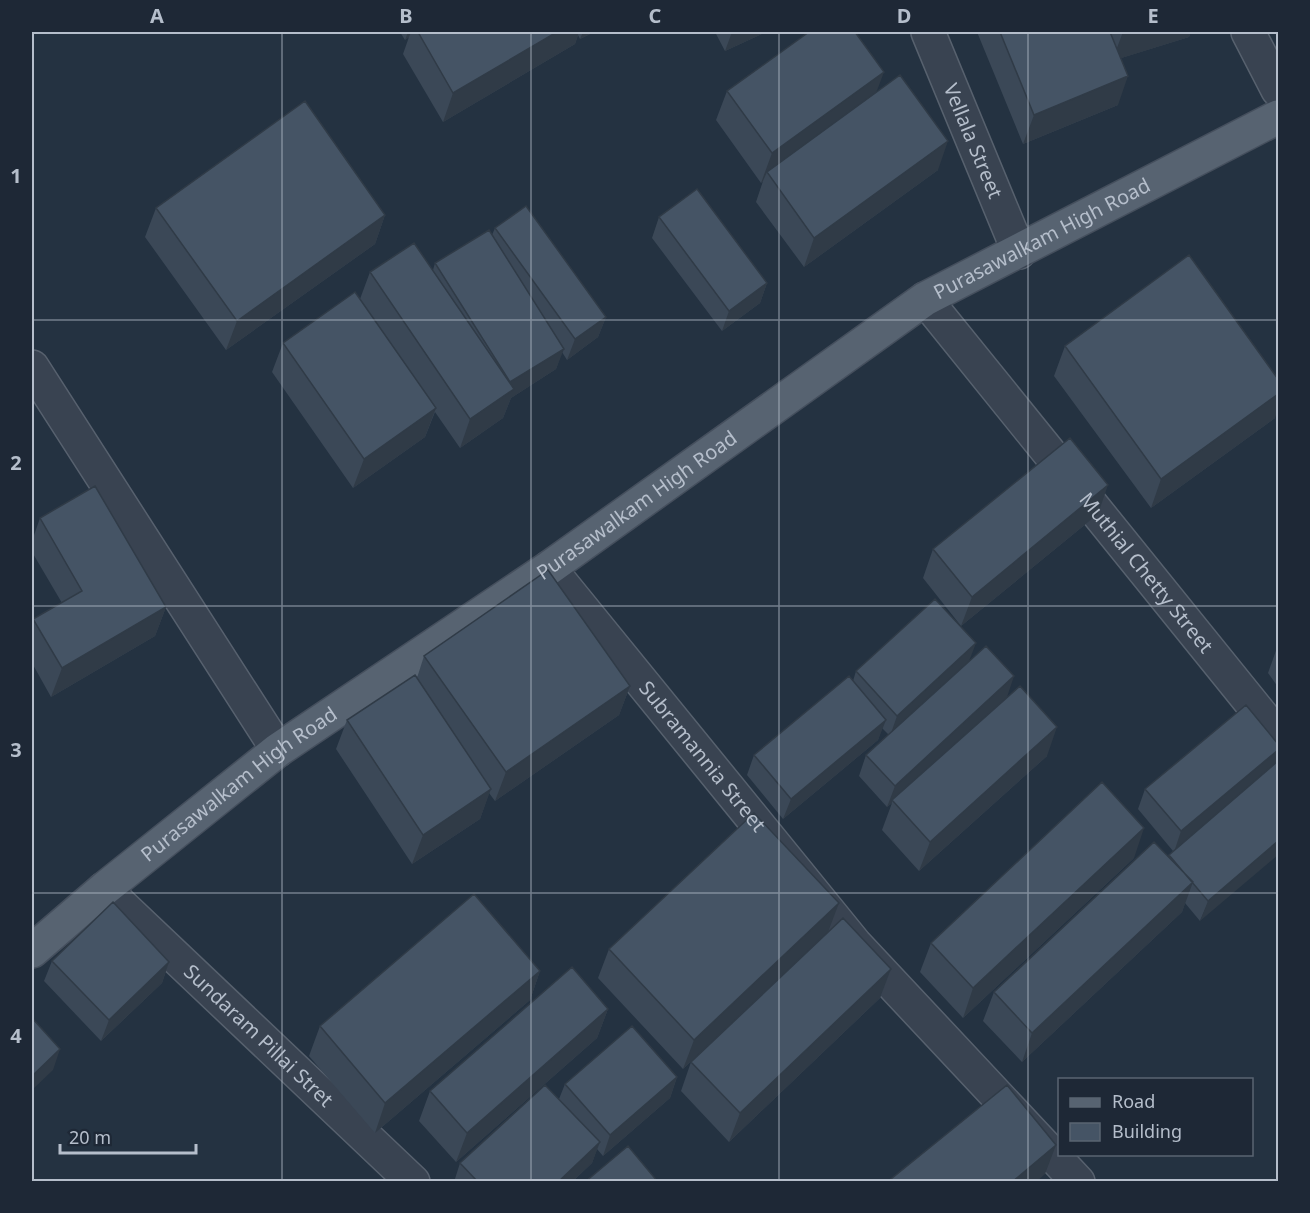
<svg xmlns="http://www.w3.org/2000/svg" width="1310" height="1213" viewBox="0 0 1310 1213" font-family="'Noto Sans',sans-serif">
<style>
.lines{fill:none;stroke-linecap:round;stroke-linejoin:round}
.minor-casing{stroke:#57616e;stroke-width:36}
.primary-casing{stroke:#454f5d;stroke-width:36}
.minor{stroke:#394351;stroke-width:33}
.primary{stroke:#576371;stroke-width:33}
.wall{fill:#3b4857}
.shaded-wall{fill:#303b47}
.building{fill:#455465;stroke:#303b47;stroke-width:1.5}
.grid{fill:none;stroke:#b5becb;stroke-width:1.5;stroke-opacity:0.55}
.labels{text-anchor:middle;stroke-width:4.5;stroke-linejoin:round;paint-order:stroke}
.street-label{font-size:20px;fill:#b5becb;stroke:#1e2836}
.neatline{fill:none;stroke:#b5becb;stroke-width:2}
.grid-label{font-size:20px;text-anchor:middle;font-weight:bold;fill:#b5becb}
</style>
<rect width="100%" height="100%" fill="#243241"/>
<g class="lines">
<defs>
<g id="minor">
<path id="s1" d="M928,32L1019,252"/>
<path d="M1248,32L1278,90"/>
<path id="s2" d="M925,299L1278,736"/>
<path d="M32,367L278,750"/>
<path id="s3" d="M549,568L855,944L1078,1182"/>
<path id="s4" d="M104,889L413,1182"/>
</g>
<g id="primary">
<path id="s5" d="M32,951L104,889L278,750L549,568L925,299L1278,117"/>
</g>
</defs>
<use href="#minor" class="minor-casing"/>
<use href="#primary" class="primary-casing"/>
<use href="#minor" class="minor"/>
<use href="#primary" class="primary"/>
</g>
<path class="wall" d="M400,32H594L580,39L578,35L575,44L443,122L403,54L409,37L405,40Z
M715,32H766L725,51Z
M977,32H1191L1189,37L1121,58L1118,105L1023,144Z
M727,91L876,93L938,170L804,267L756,202L763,181L761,183L716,120Z
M156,208L385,215L375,244L226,350L145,237Z
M659,217L767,283L760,303L722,331L652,238Z
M495,228L606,317L598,337L567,360L562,352L556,369L511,398L503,418L460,448L435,412L425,437L353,488L272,372L283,343L360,299L370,272L433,270L435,263L492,235Z
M1065,346L1275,418L1151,508L1054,376Z
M1098,514L961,626L923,578L933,549Z
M40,518L166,607L155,636L51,697L32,663V625L33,619L62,603L32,552V541Z
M1278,645V687L1268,673Z
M424,656L630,686L619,715L495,801L489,793L480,819L412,864L336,749L347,720L417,678Z
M969,661L1007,697L954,746L1047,756L919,871L882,830L892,803L887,807L859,776L866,755L889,735L882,728L878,740L783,819L747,775L754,755L853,681L856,671Z
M1278,744L1200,921L1185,903L1182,912L1022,1062L983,1021L994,992L1168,857L1169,855L1173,851L1138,809L1145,789Z
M1134,858L963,1018L920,972L931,943Z
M828,932L891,969L880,998L729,1142L681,1091L691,1062L793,966L683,1069L598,978L609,949Z
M52,961L169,962L162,983L101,1041L44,981Z
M540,971L530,1000L375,1133L309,1056L320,1026Z
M608,1009L597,1038L456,1162L419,1121L430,1091Z
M677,1077L670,1098L603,1156L597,1149L592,1163L572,1182H454L460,1163L559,1099L565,1084Z"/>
<path class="shaded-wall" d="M408,32H411L409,37L405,40Z
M557,32H579L575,44L443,122L453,93Z
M583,32H594L580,39Z
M732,32H766L725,51Z
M1123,32H1191L1189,37L1112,61Z
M884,72L873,101L767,172L763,181L761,183L772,153Z
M1128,76L1118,105L1023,144L1034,115Z
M948,141L938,170L804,267L814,238Z
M385,215L375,244L226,350L237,321Z
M767,283L760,303L722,331L729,311Z
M606,317L598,337L567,360L575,339Z
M564,349L556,369L511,398L503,418L460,448L470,419L510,382Z
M1278,394V409L1275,418L1151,508L1161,479Z
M436,408L425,437L353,488L364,459Z
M1108,485L1098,514L961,626L972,597Z
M166,607L155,636L51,697L62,668Z
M976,643L968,664L890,736L897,716Z
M1014,676L1007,697L893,801L892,800V803L887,807L895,786Z
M630,686L619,715L495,801L506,772Z
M886,720L878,740L783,819L791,799Z
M1057,727L1047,756L919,871L930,842Z
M1278,750V756L1274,768L1174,852L1181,831Z
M491,789L480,819L412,864L423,835Z
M1144,828L1134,858L963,1018L973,988Z
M1278,841V855L1200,921L1208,901Z
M1193,882L1182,912L1022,1062L1032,1033Z
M839,903L828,932L683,1069L694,1040Z
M169,962L162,983L101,1041L109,1020Z
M891,969L880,998L729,1142L740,1113Z
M540,971L530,1000L375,1133L385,1103Z
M608,1009L597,1038L456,1162L467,1133Z
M60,1049L53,1070L32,1090V1076Z
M677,1077L670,1098L603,1156L610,1135Z
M600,1142L592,1163L572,1182H558Z
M1056,1145L1045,1174L1036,1182H1012Z"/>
<path class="building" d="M418,32H557L453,93Z
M809,32H855L884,72L772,153L727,91Z
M1000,32H1110L1128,76L1034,115Z
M900,75L948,141L814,238L767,172Z
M305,101L385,215L237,321L156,208Z
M697,189L767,283L729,311L659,217Z
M526,206L606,317L575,339L495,228Z
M489,230L564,349L510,382L435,263Z
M414,243L514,389L470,419L370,272Z
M1189,255L1278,379V394L1161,479L1065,346Z
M355,292L436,408L364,459L283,343Z
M1070,438L1108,485L972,597L933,549Z
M95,486L166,607L62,668L33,619L82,591L40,518Z
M548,570L630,686L506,772L424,656Z
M935,599L976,643L897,716L856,671Z
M986,646L1014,676L895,786L866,755Z
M415,675L491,789L423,835L347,720Z
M849,676L886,720L791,799L754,755Z
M1020,686L1057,727L930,842L892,800Z
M1246,705L1278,744V750L1181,831L1145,789Z
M1278,761V841L1208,901L1169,855Z
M1102,782L1144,828L973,988L931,943Z
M754,813L839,903L694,1040L609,949Z
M1154,842L1193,882L1032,1033L994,992Z
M474,894L540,971L385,1103L320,1026Z
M113,902L169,962L109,1020L52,961Z
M843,918L891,969L740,1113L691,1062Z
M572,967L608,1009L467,1133L430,1091Z
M32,1018L60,1049L32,1076Z
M632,1026L677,1077L610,1135L565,1084Z
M545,1085L600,1142L558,1182H478L460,1163Z
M1007,1085L1056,1145L1012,1182H893L891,1179Z
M628,1146L658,1182H585Z"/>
<path class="grid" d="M282,32V1182M531,32V1182M779,32V1182M1028,32V1182M32,320H1278M32,606H1278M32,893H1278"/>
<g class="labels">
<g class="street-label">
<text dy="7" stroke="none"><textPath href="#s1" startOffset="118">Vellala Street</textPath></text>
<text dy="7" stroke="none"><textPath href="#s5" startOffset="1238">Purasawalkam High Road</textPath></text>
<text dy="7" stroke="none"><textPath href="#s5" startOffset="752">Purasawalkam High Road</textPath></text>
<text dy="7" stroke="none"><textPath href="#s2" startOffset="352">Muthial Chetty Street</textPath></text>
<text dy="7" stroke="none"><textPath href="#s3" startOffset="243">Subramannia Street</textPath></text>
<text dy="7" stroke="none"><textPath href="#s5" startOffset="266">Purasawalkam High Road</textPath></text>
<text dy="7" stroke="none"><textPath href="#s4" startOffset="213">Sundaram Pillai Stret</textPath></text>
</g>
</g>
<rect width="1310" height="1213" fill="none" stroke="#1e2836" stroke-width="66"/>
<rect x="1058" y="1078" width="195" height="78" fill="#1e2836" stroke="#5a6472" stroke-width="1.5"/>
<rect x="1070" y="1098" width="30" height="9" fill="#576371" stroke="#5a6472" stroke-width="1.5"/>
<text x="1112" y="1108" font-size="18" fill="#b5becb">Road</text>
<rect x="1070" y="1123" width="30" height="18" fill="#455465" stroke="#5a6472" stroke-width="1.5"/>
<text x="1112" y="1138" font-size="18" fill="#b5becb">Building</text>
<path d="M60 1144v9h136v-9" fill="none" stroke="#b5becb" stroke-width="3"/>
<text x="69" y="1144" font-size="18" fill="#b5becb" stroke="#1e2836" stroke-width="4.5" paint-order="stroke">20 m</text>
<rect x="33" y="33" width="1244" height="1147" class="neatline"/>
<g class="grid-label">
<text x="157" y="23">A</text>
<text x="406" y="23">B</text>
<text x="655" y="23">C</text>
<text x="904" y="23">D</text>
<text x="1153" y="23">E</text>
<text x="16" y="183">1</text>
<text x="16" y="470">2</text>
<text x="16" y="757">3</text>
<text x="16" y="1043">4</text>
</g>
</svg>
